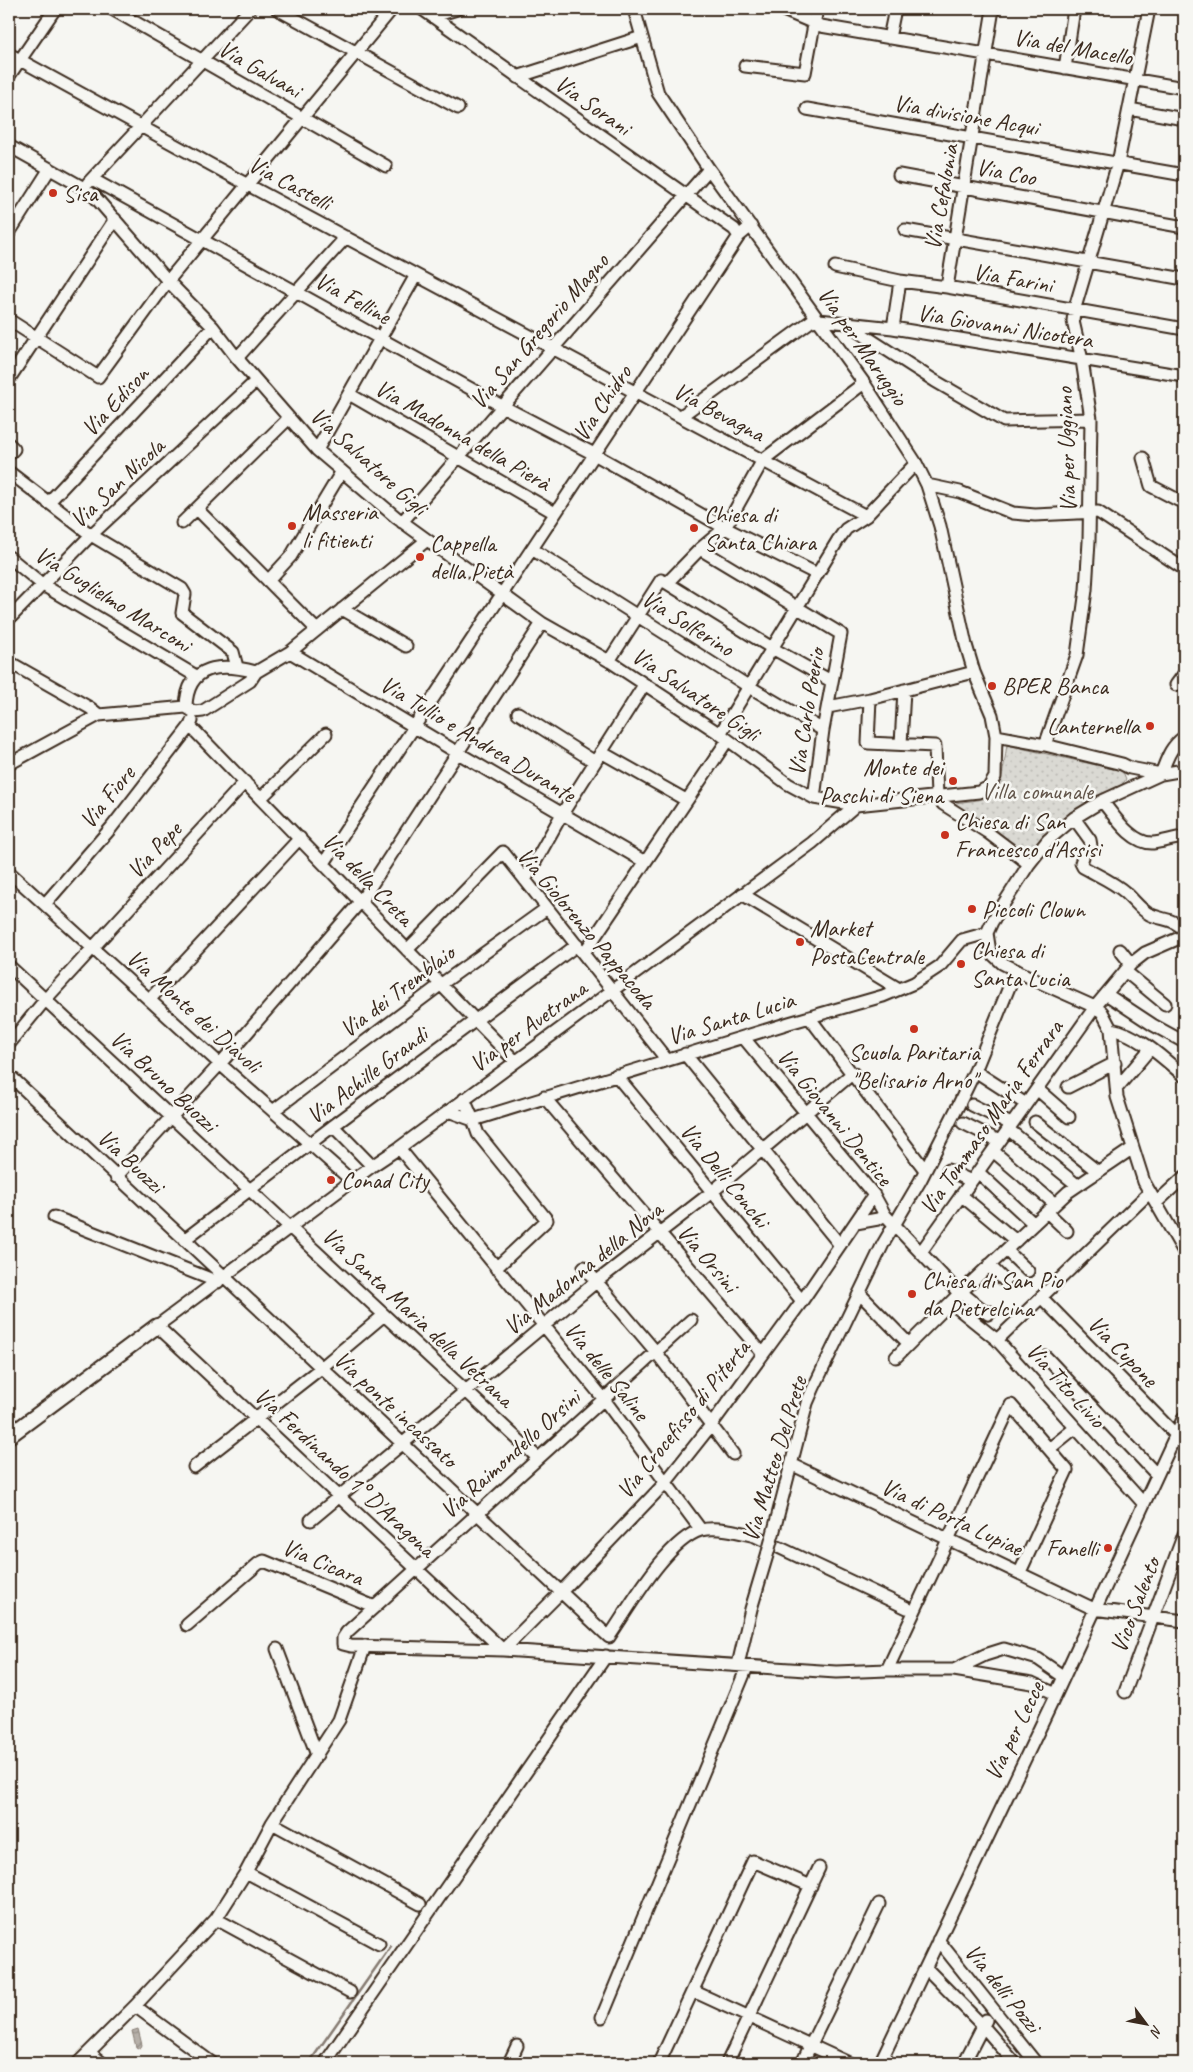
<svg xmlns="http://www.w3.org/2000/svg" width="1193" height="2072" viewBox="0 0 1193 2072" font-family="Caveat,sans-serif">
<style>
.park{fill:url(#park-dots);stroke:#8a8278}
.water{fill:url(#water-waves);stroke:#857a71}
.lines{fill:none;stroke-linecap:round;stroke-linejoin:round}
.stream{stroke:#857a71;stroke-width:2.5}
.minor-casing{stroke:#3b2a1e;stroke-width:15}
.major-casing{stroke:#3b2a1e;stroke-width:18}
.minor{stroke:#f6f6f2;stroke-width:11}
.major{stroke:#f6f6f2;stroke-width:14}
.minor-bridge-casing{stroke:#3b2a1e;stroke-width:15;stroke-linecap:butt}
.minor-bridge{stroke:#f6f6f2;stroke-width:11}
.poi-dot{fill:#c8321e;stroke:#f6f6f2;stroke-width:2}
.labels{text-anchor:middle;stroke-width:5;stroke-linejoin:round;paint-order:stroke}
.street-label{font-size:24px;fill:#3b2a1e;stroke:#f6f6f2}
.poi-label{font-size:24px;fill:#3b2a1e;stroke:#f6f6f2;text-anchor:start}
.park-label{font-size:24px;fill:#63564b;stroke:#f6f6f2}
</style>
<defs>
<pattern id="park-dots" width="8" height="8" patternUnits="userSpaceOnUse" patternTransform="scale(1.25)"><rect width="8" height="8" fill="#dad9d3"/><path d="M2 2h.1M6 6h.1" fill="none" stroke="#bcbab5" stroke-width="1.8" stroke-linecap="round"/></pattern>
<pattern id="water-waves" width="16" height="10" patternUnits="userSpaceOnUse" patternTransform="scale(1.25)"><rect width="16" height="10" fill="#b6b0a9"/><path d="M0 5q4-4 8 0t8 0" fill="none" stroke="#958f89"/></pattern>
</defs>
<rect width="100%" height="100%" fill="#f6f6f2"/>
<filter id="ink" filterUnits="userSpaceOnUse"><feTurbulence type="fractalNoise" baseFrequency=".02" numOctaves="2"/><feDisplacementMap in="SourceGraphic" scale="10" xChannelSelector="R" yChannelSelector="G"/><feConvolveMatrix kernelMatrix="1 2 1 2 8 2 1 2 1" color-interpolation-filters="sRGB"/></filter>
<g filter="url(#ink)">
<path class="park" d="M1007,745L1118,770L1123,772L1126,779C1122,787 1112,790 1104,794C1074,810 1050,831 1026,855L955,804L956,803C965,801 980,801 988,797C1004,788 1004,760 1007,745Z"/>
<path class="water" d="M138,2029L142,2045L140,2049L136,2047L132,2031Z"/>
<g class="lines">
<path class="stream" d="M309,2063L391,1946"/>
<defs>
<path id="minor" d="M112,9L386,166
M277,9L458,108
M422,9L734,229L739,236
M781,9L821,26L1184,88
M434,16L457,9
M889,38L895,9
M9,54L248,185L866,516
M745,66L805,73L817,9
M1065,68L1074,9
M9,76L55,9
M517,77L642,37
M807,109L1184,175
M1129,109L1184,119
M9,146L84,188L96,198L168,281L213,327L236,357L317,450L397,518L542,623L611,662L720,734L788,784L814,798L856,805L979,792L989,787L995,777L996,736L992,715L974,672L966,645L940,526L927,485L916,463L864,383L709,169L658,93L634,9
M899,175L1184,227
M92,179L502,406L594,454L725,528L763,460L864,383
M88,183L250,9
M905,230L1184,279
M9,233L49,170
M835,267L900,281L947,287L1184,329
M947,287L993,9
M9,320L98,377L168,281L392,9
M849,323L862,334L935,381L1004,421L1091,419
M893,328L900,281
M237,358L346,237
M9,379L115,219
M349,394L555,513
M681,416L811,321L819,320L893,328L1184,376
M9,444L14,449L9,454
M317,450L416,275
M1143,458L1151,486L1178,500H1184
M9,472L91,535L182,589L185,594L182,613L233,652L237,667
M927,485L960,492L1013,513L1035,515L1098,512L1184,569
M48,503L213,327
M197,509L317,630
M402,522L709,169
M182,523L289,418
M532,549L748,686L823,730
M9,557L43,585L196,676
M268,581L291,556L342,471
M667,583L772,648L831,681
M342,609L406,646
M9,619L91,535L256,381
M290,652L458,753L645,862
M609,661L661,580L667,583L700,549
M9,662L90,708L99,715
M256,672L290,652L427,540
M1176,685L1184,674
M870,699L868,743L935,746L937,796
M828,707L870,699L974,672
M518,713L595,762
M190,726L515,1061
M720,734L838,540L846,529L866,516L916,463
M996,736L1045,745L1122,764L1130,768L1161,774
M901,744L904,690
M1045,745L1077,655L1086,590L1089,541L1091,419L1082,360L1073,321L1074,311L1118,163L1149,9
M601,752L686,800
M9,764L99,715L186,707L194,712L203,711L250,681L256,672C223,663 187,663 186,707
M1184,770L1161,774L1102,801L1074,818L1048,840L1029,864L992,922L987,933L990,952L1002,963L1039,982L1095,1007L1102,1012L1111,1029L1117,1097L1144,1182L1184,1252
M1161,774C1167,759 1170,747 1184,737
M937,796L943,804L987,832L1029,864
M261,798L326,734
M814,798L823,730L841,634L700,549L725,528L817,574
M1102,801C1114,815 1131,844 1153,843C1163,842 1174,838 1184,837
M1074,818L1090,840L1091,846
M1083,857L1081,863L1083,867C1097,875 1114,882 1126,893C1134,900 1140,909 1149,914C1163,921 1172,917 1184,930
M324,863L739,236L751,226
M9,872L220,1064L352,1181
M525,880L562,814L644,685
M742,894L899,989
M45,904L111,828L190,726L192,721
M407,950L503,852L667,1060
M1120,950L1131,964
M584,953L727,741
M9,966L538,1458
M1125,971L1165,1004
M1106,994L1153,1025L1184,1042
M150,999L300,838
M809,1017L925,1170
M1111,1029C1138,1034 1163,1058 1184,1076
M743,1037L874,1195L885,1215L959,1293
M9,1044L45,1000L245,782
M685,1054L840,1245
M975,1071L1026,1104
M9,1075L609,1637C629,1608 667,1540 701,1530C717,1526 739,1532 755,1536L907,1608
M616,1075L802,1301
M1068,1087L1115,1063
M1117,1088L1150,1049
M1037,1089L1069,1117
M544,1097L763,1354
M972,1105L1011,1124
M273,1111L440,985L547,908
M448,1111L473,1120L464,1099
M1035,1122L1097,1171
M963,1123L999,1141
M333,1126L372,1166
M1008,1129L1077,1185
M399,1148L603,1398L701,1530
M993,1151L1055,1204
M948,1170L971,1181
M978,1172L1034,1224
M116,1177L220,1064L361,901L542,623
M961,1195L1016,1241
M1156,1203L1184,1177
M1047,1212L1067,1231
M54,1217L218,1282
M856,1223L878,1219L885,1215
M184,1240L333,1126L577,945
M1006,1250L1028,1271
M921,1252L1095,1007L1131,964L1145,953L1184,936
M989,1265L1005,1281
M584,1267L656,1352L733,1454
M496,1268L547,1220L478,1134L473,1120L789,1023L883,996L914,983L940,966L962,940L987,933
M961,1292L988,1314L991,1312
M860,1294L909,1344
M1041,1297L1176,1435
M951,1303L997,1340L1144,1504
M691,1320L347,1632L343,1638V1644L351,1646L503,1650L836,1672L887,1670H954L1032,1683L1056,1694
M997,1340L1150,1192
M896,1357L961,1292L1068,1192L1133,1148
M1046,1357L1157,1475
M1049,1449L1075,1428
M791,1464L1094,1609L1184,1621
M194,1467L321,1368L384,1315
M311,1520L596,1282L712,1192L853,1073
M773,1534L807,1403L814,1387L883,1244L920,1181L959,1104L975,1071L1016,970
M187,1625L258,1564L264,1561L375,1607
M277,1649L317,1755
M503,1650L157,1326L372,1166L399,1148L812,843L856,805
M503,1650L560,1593L666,1482L712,1424L802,1301L874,1195
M738,1665L751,1609L768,1552
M887,1670L1011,1405L1067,1470L1020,1572
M954,1670L985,1655L1004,1649L1038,1659L1064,1677
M1125,1692L1184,1534
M272,1823L420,1904
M246,1872L379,1944
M216,1919L350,1992
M938,1940L1036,2063
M926,1968L982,2025L1015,2063
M693,1991L849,2063
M135,2006L212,2063
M602,2017L747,1667
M90,2053L102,2063
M78,2063L135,2006L216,1919L246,1872L272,1823L339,1720L365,1646
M325,2063L606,1656
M509,2063L517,2046
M659,2063L753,1861L811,1886
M727,2063L819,1868
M802,2063L879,1904
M880,2063L1056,1694L1184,1417
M964,2063L986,2020"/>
<path id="major" d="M9,1436L157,1326"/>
</defs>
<use href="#minor" class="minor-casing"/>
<use href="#major" class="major-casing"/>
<use href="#minor" class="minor"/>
<use href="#major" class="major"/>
<defs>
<path id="minor-bridge" d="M768,1552L773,1534"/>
</defs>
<use href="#minor-bridge" class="minor-bridge-casing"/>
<use href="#minor-bridge" class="minor-bridge"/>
</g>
</g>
<g class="poi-dot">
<circle cx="53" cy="193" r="5"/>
<circle cx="292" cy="526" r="5"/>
<circle cx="694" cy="528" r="5"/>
<circle cx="420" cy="557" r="5"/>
<circle cx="992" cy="686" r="5"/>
<circle cx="1150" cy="726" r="5"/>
<circle cx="953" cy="781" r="5"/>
<circle cx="945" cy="835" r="5"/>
<circle cx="972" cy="909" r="5"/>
<circle cx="800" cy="942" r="5"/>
<circle cx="961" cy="964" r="5"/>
<circle cx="914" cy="1029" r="5"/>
<circle cx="331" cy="1180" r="5"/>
<circle cx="912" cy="1294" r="5"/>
<circle cx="1108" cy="1548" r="5"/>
</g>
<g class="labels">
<g class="street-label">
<text transform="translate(1073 47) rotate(10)" y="8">Via del Macello</text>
<text transform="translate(260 69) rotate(30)" y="8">Via Galvani</text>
<text transform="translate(593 105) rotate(35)" y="8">Via Sorani</text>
<text transform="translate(966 115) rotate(10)" y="8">Via divisione Acqui</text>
<text transform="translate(1006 172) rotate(11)" y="8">Via Coo</text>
<text transform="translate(290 183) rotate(28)" y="8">Via Castelli</text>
<text transform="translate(941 197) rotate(-80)" y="8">Via Cefalonia</text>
<text transform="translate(1013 278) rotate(10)" y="8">Via Farini</text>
<text transform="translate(353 298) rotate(29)" y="8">Via Felline</text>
<text transform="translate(1005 326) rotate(9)" y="8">Via Giovanni Nicotera</text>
<text transform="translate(539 331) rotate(-49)" y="8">Via San Gregorio Magno</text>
<text transform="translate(863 346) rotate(55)" y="8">Via per Maruggio</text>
<text transform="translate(115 401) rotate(-47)" y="8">Via Edison</text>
<text transform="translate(602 403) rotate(-56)" y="8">Via Chidro</text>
<text transform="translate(719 412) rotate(28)" y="8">Via Bevagna</text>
<text transform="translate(463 435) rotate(30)" y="8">Via Madonna della Pierà</text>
<text transform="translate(1066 450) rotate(-92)" y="8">Via per Uggiano</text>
<text transform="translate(369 461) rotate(42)" y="8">Via Salvatore Gigli</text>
<text transform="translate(117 483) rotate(-43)" y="8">Via San Nicola</text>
<text transform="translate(113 599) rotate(32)" y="8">Via Guglielmo Marconi</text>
<text transform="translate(688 623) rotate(32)" y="8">Via Solferino</text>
<text transform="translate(696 694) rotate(34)" y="8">Via Salvatore Gigli</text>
<text transform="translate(806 712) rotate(-81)" y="8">Via Carlo Poerio</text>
<text transform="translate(478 739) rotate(31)" y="8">Via Tullio e Andrea Durante</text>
<text transform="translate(107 797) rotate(-51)" y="8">Via Fiore</text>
<text transform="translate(154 850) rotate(-47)" y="8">Via Pepe</text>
<text transform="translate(368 879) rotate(46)" y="8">Via della Creta</text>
<text transform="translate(587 928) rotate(50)" y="8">Via Giolorenzo Pappacoda</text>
<text transform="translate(397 991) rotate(-37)" y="8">Via dei Tremblaio</text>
<text transform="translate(194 1011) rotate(42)" y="8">Via Monte dei Diavoli</text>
<text transform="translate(731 1018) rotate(-17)" y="8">Via Santa Lucia</text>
<text transform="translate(528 1026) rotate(-36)" y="8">Via per Avetrana</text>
<text transform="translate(367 1075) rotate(-37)" y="8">Via Achille Grandi</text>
<text transform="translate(164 1081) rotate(43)" y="8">Via Bruno Buozzi</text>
<text transform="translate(835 1117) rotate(51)" y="8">Via Giovanni Dentice</text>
<text transform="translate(991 1117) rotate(-55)" y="8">Via Tommaso Maria Ferrara</text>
<text transform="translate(131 1161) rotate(43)" y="8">Via Buozzi</text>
<text transform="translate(725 1175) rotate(51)" y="8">Via Delli Conchi</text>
<text transform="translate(708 1258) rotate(50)" y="8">Via Orsini</text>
<text transform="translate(583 1268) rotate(-39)" y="8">Via Madonna della Nova</text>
<text transform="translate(418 1317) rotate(43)" y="8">Via Santa Maria della Vetrana</text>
<text transform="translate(1123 1351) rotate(46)" y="8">Via Cupone</text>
<text transform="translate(607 1371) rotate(51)" y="8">Via delle Saline</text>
<text transform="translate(1066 1385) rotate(48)" y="8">Via Tito Livio</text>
<text transform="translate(396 1409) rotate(43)" y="8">Via ponte incassato</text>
<text transform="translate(683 1419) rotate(-51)" y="8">Via Crocefisso di Piterta</text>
<text transform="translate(510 1454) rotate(-42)" y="8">Via Raimondello Orsini</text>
<text transform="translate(774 1459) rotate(-73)" y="8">Via Matteo Del Prete</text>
<text transform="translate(345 1472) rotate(43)" y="8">Via Ferdinando 1° D'Aragona</text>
<text transform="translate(952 1517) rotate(25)" y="8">Via di Porta Lupiae</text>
<text transform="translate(323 1562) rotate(23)" y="8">Via Cicara</text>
<text transform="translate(1135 1605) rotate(-69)" y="8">Vico Salento</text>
<text transform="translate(1014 1731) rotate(-64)" y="8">Via per Lecce</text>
<text transform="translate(1003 1988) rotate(51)" y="8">Via delli Pozzi</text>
</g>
<g class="poi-label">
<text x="63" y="201">Sisa</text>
<text x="302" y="520">Masseria<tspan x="302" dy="28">li fitienti</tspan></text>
<text x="704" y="522">Chiesa di<tspan x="704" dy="28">Santa Chiara</tspan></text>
<text x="430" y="551">Cappella<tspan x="430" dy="28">della Pietà</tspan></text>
<text x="1002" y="694">BPER Banca</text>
<text x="1140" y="734" text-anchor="end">Lanternella</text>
<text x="943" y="775" text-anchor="end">Monte dei<tspan x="943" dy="28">Paschi di Siena</tspan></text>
<text x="955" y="829">Chiesa di San<tspan x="955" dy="28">Francesco d'Assisi</tspan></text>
<text x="982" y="917">Piccoli Clown</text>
<text x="810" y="936">Market<tspan x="810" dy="28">PostaCentrale</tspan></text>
<text x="971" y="958">Chiesa di<tspan x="971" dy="28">Santa Lucia</tspan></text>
<text x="914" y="1060" text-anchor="middle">Scuola Paritaria<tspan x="914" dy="28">"Belisario Arno"</tspan></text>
<text x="341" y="1188">Conad City</text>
<text x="922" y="1288">Chiesa di San Pio<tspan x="922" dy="28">da Pietrelcina</tspan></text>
<text x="1098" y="1556" text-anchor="end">Fanelli</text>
</g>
<g class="park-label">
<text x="1037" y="799">Villa comunale</text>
</g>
</g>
<rect width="1193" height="2072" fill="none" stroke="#f6f6f2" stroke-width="30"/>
<rect x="15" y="15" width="1163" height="2042" fill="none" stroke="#3b2a1e" stroke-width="2" filter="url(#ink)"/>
<g transform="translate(1146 2024) rotate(122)" stroke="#f6f6f2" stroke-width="4" paint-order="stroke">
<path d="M0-4L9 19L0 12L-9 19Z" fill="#3b2a1e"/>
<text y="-8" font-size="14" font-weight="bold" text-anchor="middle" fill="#3b2a1e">N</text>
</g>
</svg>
